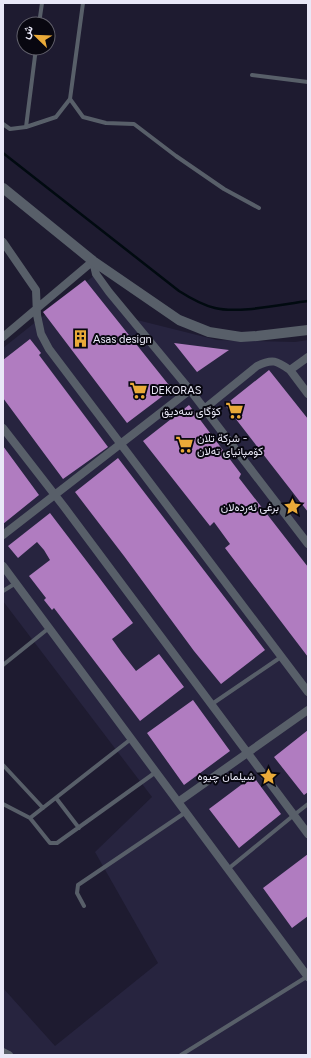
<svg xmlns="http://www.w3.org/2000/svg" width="311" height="1058" viewBox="0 0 311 1058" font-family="Figtree,Vazirmatn,sans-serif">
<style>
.built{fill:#27243f}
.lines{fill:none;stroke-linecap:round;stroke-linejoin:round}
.stream{stroke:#010a10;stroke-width:2.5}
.building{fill:#b07cc0}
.service{stroke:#585f69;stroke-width:4}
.minor{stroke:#585f69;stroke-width:8}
.tertiary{stroke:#585f69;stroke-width:10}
.labels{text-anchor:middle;stroke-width:4;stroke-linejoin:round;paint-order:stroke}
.poi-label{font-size:11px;fill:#e9e8f7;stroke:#080710;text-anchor:start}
</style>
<rect width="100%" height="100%" fill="#1e1b30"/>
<path class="built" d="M96,274L137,320L217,340L295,342L308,340V1055H3V988L55,1046L158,963L95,852L152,797L3,601V348Z"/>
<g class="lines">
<path class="stream" d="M3,153L179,291C190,298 202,305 215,308C238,314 283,304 308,301"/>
</g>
<path class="building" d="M85,280L172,389L127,423L43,312Z
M30,339L41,353L39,355L108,447L63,479L3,398V360Z
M174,343L229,350L197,372Z
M269,370L308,419V512L225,405Z
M189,405L241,474L239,478L308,567V657L225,548L230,544L214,522L210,526L143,441Z
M3,446L39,495L3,524Z
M118,458L265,650L221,684L194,651L124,556L75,492Z
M50,513L98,576L133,623L112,639L122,653L136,671L159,654L184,687L140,721L54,608L52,610L44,600L46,598L29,576L50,560L44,550L37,542L18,558L8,546Z
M193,700L230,751L184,785L147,733Z
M308,730V792L304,795L274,757Z
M253,776L281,814L239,848L209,809Z
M308,854V916L292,928L263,888Z"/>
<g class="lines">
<path class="service" d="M39,24L42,3
M252,75L308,82
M70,99L83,117L106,123L134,124L176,156L224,189L259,208
M3,124L10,129L26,127L56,117L70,99L83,3
M26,127L36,48
M3,591L16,583
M3,665L49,628
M212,704L281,657
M3,765L43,808
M56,798L79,828
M3,804L30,818L131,739
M30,818L50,843H57L156,772
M228,869L294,815L308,804
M84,906L77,893L78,885L186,812
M181,1055L308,976"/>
<path class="minor" d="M3,242L36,290L37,315L41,334L49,349L308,692
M3,337L93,261L96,274L109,292L190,390L308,544
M308,357L290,370L308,394
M204,409L257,366C273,358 277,361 290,370
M3,428L65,508L308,834
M3,535L190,390
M3,566L308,977
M178,802L308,710
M3,1052L9,1055"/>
<path class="tertiary" d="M3,188L93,261L179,320L209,332L241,337L257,336L308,330"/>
</g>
<defs>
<symbol id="building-bare" viewBox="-9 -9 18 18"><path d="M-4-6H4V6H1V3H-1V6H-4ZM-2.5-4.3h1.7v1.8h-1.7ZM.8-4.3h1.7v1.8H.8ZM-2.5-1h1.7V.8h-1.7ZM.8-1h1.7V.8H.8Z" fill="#eaaa39" stroke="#080710" stroke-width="2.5" paint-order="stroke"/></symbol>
<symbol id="supermarket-bare" viewBox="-9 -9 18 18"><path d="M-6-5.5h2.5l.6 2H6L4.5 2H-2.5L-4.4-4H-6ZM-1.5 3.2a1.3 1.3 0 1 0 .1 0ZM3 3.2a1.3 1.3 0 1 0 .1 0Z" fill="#eaaa39" stroke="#080710" stroke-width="2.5" paint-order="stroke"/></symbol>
<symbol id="sight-bare" viewBox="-9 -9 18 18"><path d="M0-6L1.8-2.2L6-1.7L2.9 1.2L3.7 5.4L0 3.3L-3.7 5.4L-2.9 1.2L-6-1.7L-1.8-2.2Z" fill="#eaaa39" stroke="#080710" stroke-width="2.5" paint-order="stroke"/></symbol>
</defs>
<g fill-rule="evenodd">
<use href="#building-bare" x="68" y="326" width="25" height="25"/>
<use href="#supermarket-bare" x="126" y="378" width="25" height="25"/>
<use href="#supermarket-bare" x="222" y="398" width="25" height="25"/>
<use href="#supermarket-bare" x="172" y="432" width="25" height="25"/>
<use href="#sight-bare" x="280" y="494" width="25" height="25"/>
<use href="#sight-bare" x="256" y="764" width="25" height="25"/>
</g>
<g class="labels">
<g class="poi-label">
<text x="93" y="343">Asas design</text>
<text x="151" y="394">DEKORAS</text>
<text x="221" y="415" text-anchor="end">کۆگای سەدیق</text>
<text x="197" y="442">شركة تلان -<tspan x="197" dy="13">کۆمپانیای تەلان</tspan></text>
<text x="279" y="511" text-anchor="end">برغی ئەردەلان</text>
<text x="255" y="780" text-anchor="end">شيلمان چیوه</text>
</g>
</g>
<rect width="311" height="1058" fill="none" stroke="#e9e8f7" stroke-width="8"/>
<g transform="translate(36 36) rotate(293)"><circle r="19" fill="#080710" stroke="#62616c"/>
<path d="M0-3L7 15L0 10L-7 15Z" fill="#eaaa39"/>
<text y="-6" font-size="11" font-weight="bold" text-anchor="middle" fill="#e9e8f7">ش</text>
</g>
</svg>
